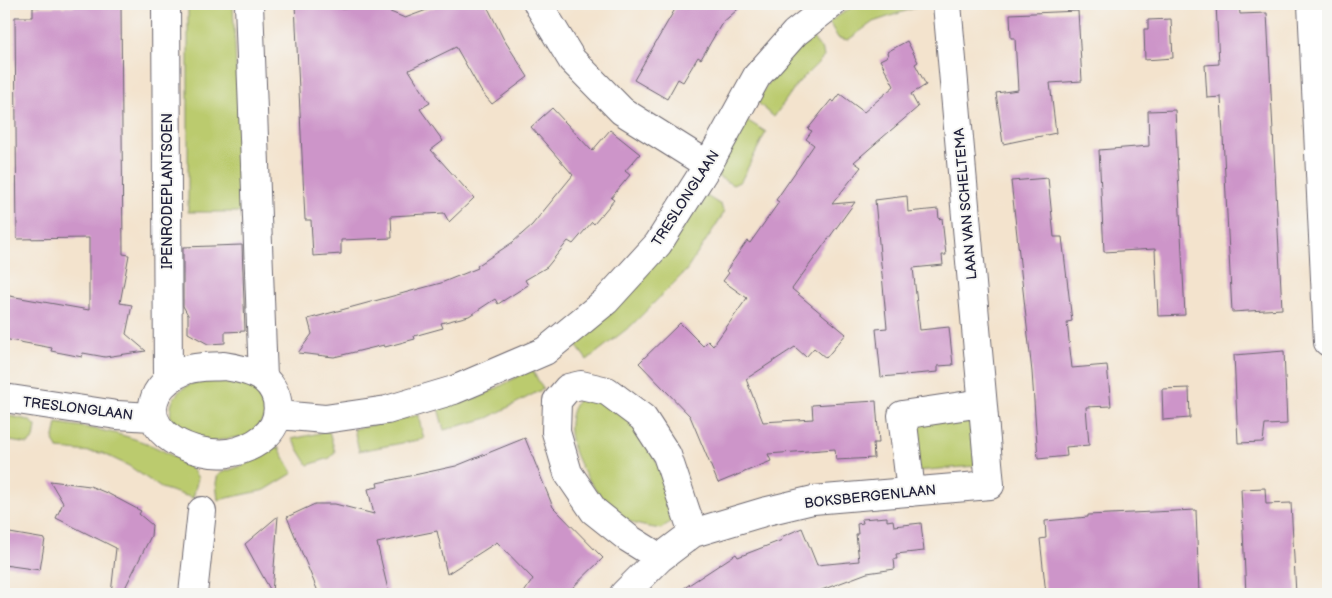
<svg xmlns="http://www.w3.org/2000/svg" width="1332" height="598" viewBox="0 0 1332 598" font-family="'Balsamiq Sans',sans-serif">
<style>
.green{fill:#bbcb6e;stroke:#6e7654}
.building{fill:#cd95c9}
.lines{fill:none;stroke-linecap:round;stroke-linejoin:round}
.minor-casing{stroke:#6b666e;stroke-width:30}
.minor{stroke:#fff;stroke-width:28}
.labels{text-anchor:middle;stroke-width:4;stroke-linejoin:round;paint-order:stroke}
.street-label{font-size:14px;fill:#22223b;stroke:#f6f6f2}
</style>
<rect width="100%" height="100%" fill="#f6f6f2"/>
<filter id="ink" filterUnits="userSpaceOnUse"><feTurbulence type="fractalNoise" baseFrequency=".02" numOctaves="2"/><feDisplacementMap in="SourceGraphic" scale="10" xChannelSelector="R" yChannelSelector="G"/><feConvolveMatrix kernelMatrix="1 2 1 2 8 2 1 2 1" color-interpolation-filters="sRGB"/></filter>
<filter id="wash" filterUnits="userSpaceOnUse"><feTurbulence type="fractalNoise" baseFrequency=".0096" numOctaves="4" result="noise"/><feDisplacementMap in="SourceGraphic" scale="20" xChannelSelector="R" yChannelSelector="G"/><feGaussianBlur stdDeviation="1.12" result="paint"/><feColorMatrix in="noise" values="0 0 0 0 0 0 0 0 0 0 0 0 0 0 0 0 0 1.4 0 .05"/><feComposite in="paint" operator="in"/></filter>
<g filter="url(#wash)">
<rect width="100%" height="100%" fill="#f3e3cd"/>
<path class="green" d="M188,4H233L243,212H188Z
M857,4H926L873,22L848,40L838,38L829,22Z
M812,37L823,51L824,57L797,84L774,117L756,101L781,65Z
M745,119L766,132L741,181L733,185L717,176Z
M705,195L721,205L724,213L686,271L632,325L587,360L572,340L667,251Z
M532,369L543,389L488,418L444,430L438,408L480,397Z
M226,377C255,386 260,384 266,415L252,435L208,442L180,432L170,418C171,414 170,407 172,403C178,382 208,379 226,377Z
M582,395H598L640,423L674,503L671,521L661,529C650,527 637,526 627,520C601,504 566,455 570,423C571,411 575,403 582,395Z
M969,407L975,466L917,471L911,415Z
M4,415L29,420L36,426L34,439L28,444L4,440Z
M418,415L424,439L359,451L354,429Z
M57,423C97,429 133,434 169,454C182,461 190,464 198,478L193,498L161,488L129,466L102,453L58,449L53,441Z
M329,431L335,452L330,458L308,465L292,439Z
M272,448H279L293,473L265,490L218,500L216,483L218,474L247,464Z"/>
<g id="blocks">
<path class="building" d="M74,4H121L123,254L129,255L120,303L132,305L126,334L146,351L105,357L83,353L82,357L67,354L51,351L52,348L4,339V295L89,310V238L17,239L15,17H33V7H74Z
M295,4H341L342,9L376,6L405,18L443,4H486L503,38L528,77L492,104L481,91L456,47L409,70L430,103L420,109L443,141L431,150L474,198L449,222L444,213L391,216L392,238L341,240V254L313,256L311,220H305Z
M678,4H744L722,23L701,59L698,57L683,82L678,79L667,99L634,80Z
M1216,4H1239L1240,14L1267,13L1282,309L1232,312L1221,97L1207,98L1205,65L1219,64Z
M1078,11L1082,81L1050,83L1056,133L1003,144L996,93L1018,90L1015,38H1011L1010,14Z
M1171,19L1173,58L1145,60L1144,29H1148V20Z
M907,41L918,62L915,64L926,85L911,94L918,107L854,162L861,167L832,204L855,202L792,289L846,334L826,358L814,348L806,357L795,347L746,379L763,422L813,419L812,405L876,401L879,443H873L874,458L836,460L835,449L768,454L771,461L718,483L690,416L639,363L680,323L703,346L708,341L713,346L747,298L723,281L729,273L726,271L747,241L750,243L779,202L776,200L814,145L806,139L812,131L808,129L831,100L834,102L840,94L864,112L894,86L880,60L888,56L887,52Z
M552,108L592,151L610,130L640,154L625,171L630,175L611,198L614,200L594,224L592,222L573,244L568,241L547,267L525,280L528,285L498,304L495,299L469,316L441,323L443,328L414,336L415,339L385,347L384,345L334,357L298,353L312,334L308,319L441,283L478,268L477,266L513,242L532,225L573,175L531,127Z
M1175,110L1185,315L1158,316L1155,249L1104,252L1099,150L1149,146L1148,111Z
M1048,178L1054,237H1062L1072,321L1067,322L1072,368L1107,365L1111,406L1086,407L1089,445L1066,447L1067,456L1038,459L1032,372L1011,181Z
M907,196L908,212L938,209L939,219L942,218L946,255H942L943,265L913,268L920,330L949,327L953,365L938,366V372L881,377L876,329L887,328L875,200Z
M242,245L245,331L225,332V343L208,344L188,333V315L183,306V247Z
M1284,351L1287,424L1265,425L1263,442L1238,443L1234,355Z
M1189,388L1190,418L1163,420L1162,389Z
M525,438L553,507L603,558L566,594H523L533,579L497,542L447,574L437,531L377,543L389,594H319L287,517L315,504H335L374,514L368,489L378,487L377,483L456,466Z
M50,481L90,486L109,494L141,511L139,514L152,525L151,536L122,594H111L116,548L56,518L63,503Z
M1265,488L1266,504L1291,503L1296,594H1246L1241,489Z
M1196,510L1199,594H1046L1040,539L1046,538L1045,521L1088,517V515Z
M278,516L272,593L245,544Z
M887,517V521L893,520L894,526L921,523L924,551L896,554L897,559H894L895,569L867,573L811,594H675L736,554L738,557L782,540L781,537L802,528L817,565L859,561L856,534H858L857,524L863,523L862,519Z
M4,532L45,539L40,570L4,565Z"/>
</g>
</g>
<g filter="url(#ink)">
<use href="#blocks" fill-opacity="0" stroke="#6b666e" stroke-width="1"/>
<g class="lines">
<defs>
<path id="minor" d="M166,4L168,379
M249,4L263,378
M538,4L572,60L622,111L708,165
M1312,4L1328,342
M224,366C237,368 253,371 264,379C283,395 282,423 263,438C253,446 241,451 228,453C196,457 136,434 157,393C164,381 174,375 186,370C197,366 213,367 224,366Z
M4,398L117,415L152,417
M279,415L325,419L387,410L454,390L545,351L606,301L658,244L708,165L757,76L795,33L832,4
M911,492L902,415L982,403
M693,533L667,455L643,418L607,391L581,385L568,388L557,401L556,432L568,473L594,511L628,538L660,558L693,533L767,511L813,500L990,485L947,4
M193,594L202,511
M624,594L660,558"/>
</defs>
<use href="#minor" class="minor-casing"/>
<use href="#minor" class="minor"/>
</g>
</g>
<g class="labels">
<g class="street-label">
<text transform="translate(167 191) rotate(-90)" y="5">IPENRODEPLANTSOEN</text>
<text transform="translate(685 198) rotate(-57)" y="5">TRESLONGLAAN</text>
<text transform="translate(965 204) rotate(-95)" y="5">LAAN VAN SCHELTEMA</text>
<text transform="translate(78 408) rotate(7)" y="5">TRESLONGLAAN</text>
<text transform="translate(870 496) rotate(-6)" y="5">BOKSBERGENLAAN</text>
</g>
</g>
<rect width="1332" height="598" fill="none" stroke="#f6f6f2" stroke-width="20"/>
</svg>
